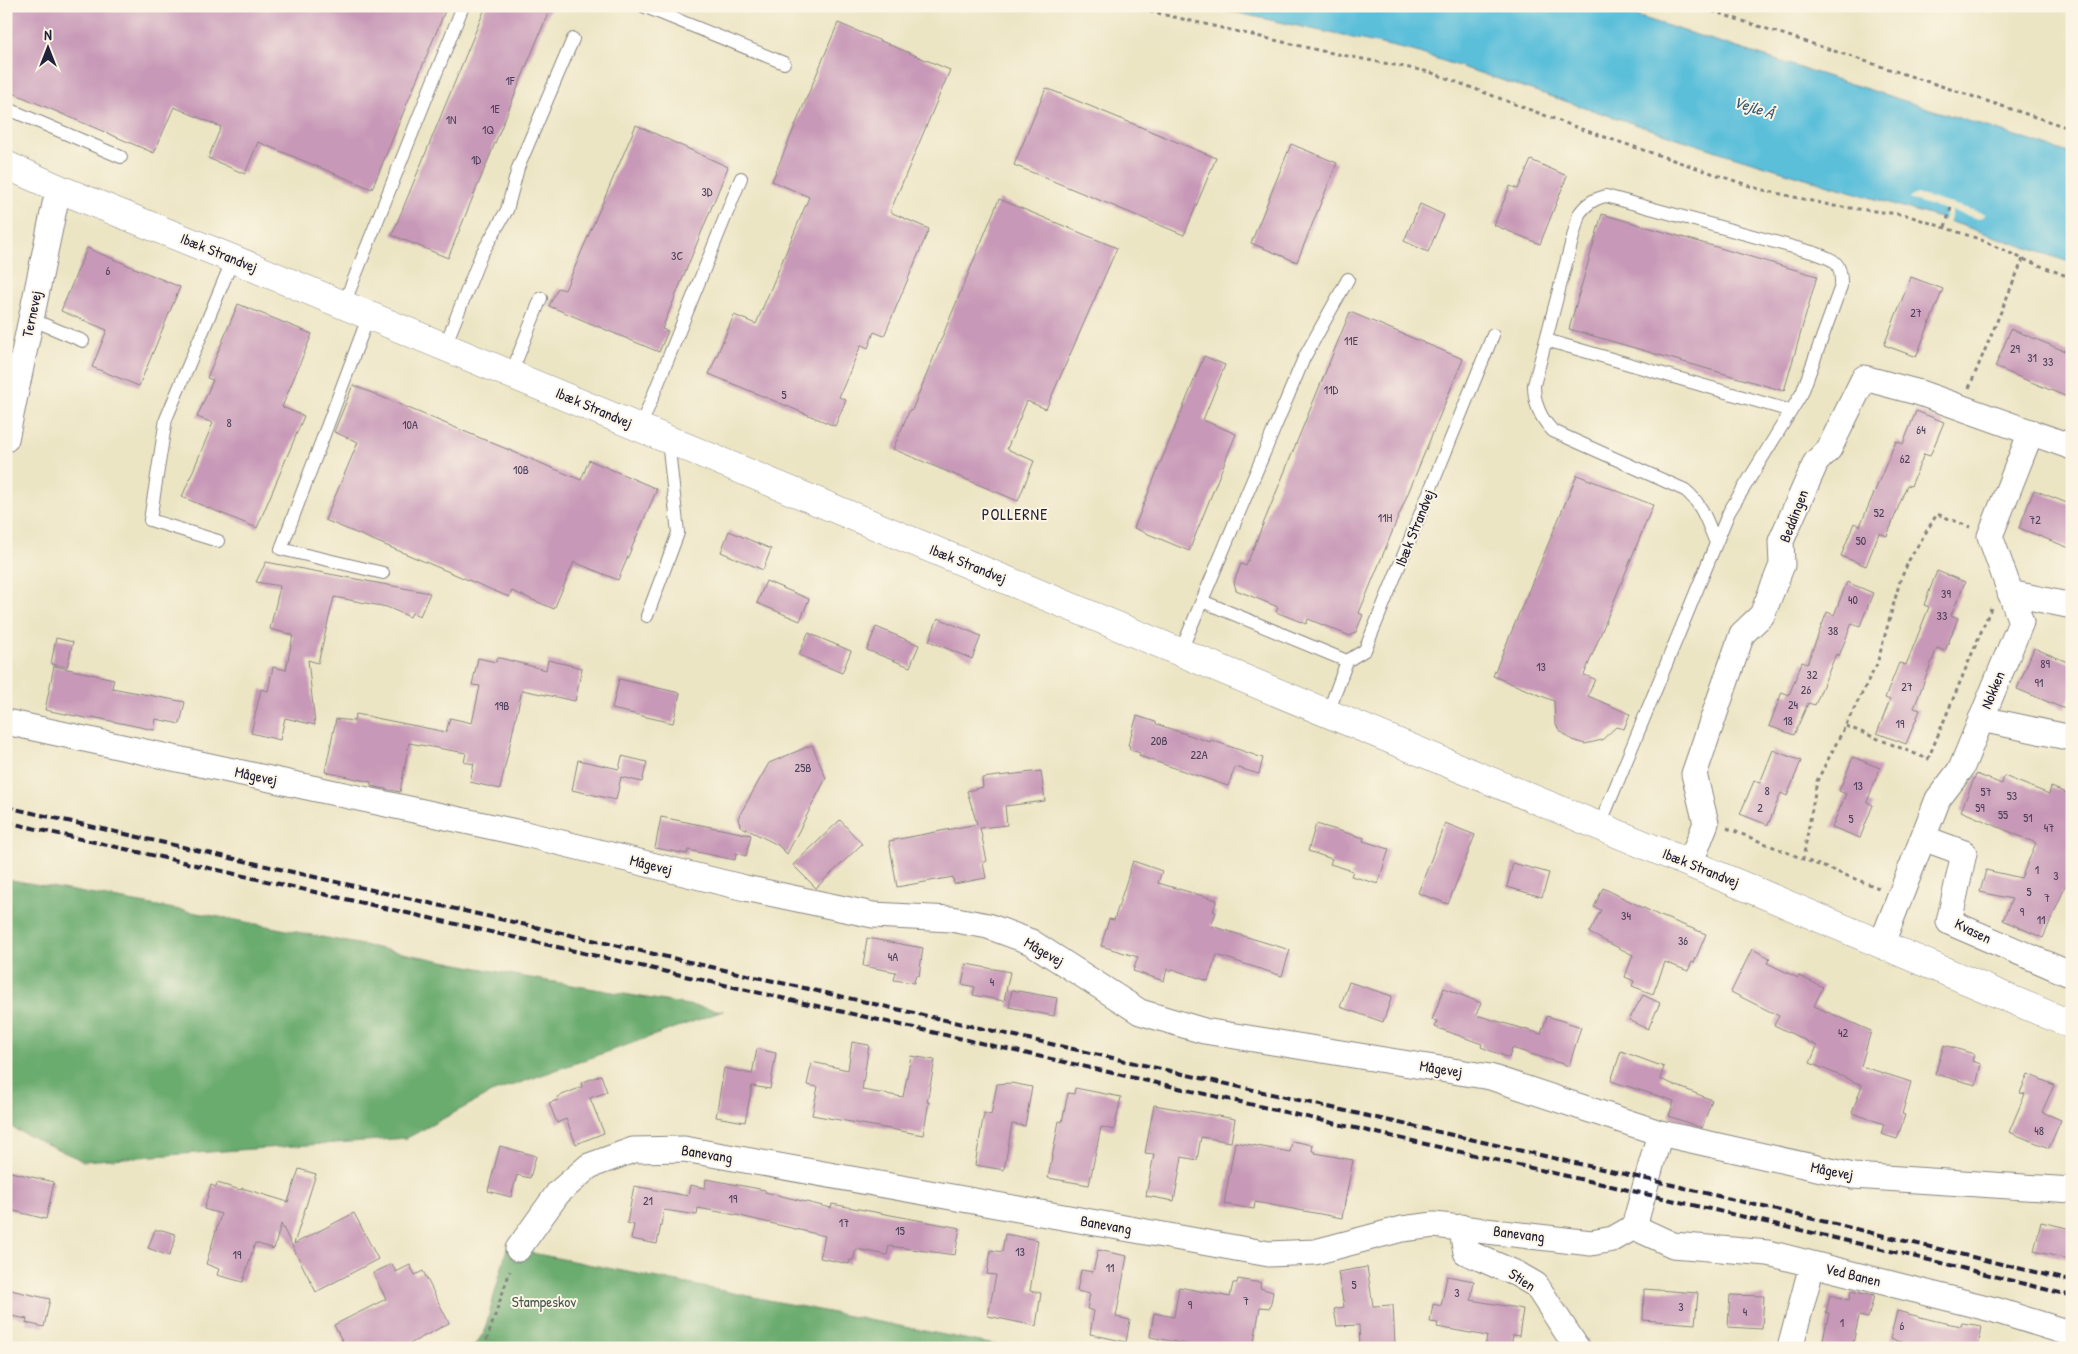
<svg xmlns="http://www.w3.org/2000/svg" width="2078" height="1354" viewBox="0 0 2078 1354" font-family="'Patrick Hand',sans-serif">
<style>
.forest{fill:#6aab6e;stroke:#466654}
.water{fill:#5bbfda;stroke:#3e708a}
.pier{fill:#ece5c4}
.building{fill:#c798b7}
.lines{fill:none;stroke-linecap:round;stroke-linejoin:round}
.service-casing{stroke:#878480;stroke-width:14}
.minor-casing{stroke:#878480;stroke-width:27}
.tertiary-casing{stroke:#878480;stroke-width:29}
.path{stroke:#878480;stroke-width:3;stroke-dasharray:4 4;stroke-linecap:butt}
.service{stroke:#fff;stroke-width:12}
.minor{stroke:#fff;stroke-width:25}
.tertiary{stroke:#fff;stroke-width:28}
.rail{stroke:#22223b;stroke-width:4;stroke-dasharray:8 4;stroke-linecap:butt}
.labels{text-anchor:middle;stroke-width:4;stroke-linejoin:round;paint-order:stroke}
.number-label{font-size:12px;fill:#4b405a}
.street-label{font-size:15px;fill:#22223b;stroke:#fcf5e5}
.park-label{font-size:15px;fill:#445b53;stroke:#fcf5e5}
.water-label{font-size:16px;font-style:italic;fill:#365973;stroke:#fcf5e5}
.neighbourhood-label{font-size:16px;letter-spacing:1px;fill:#22223b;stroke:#fcf5e5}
</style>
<rect width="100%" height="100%" fill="#fcf5e5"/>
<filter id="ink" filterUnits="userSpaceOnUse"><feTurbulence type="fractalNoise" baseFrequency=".02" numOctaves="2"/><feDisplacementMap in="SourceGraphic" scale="10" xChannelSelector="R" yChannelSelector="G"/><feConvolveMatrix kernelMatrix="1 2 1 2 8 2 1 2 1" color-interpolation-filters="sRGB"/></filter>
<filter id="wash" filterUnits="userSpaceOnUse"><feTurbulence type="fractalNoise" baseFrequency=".0096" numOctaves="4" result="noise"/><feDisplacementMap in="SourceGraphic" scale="20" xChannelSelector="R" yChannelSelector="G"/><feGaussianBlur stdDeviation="1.12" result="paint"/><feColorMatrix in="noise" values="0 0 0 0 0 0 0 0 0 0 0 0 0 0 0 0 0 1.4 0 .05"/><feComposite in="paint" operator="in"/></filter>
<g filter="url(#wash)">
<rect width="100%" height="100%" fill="#ece5c4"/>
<path class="forest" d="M6,879L231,919L519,976L723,1011L491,1093L407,1138L83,1161L6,1125Z
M507,1248L1010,1348H472L484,1333Z"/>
<path class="water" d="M1206,6H1605L2072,154V263L1949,221L1729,155L1413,51Z"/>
<path class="pier" d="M1916,194L1952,204L1986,214L1979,219L1952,211L1949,224L1943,222L1947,210L1908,199Z"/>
<g id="blocks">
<path class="building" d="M11,6H447L372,189L258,142L245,174L208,158L221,127L174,107L154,153L6,90V17Z
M486,6H551L448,258L392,235Z
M838,23L950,70L890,212L929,229L884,336L874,332L868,348L861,345L839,397L846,400L835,426L709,374L734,315L756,324L809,197L772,181Z
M1046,88L1216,158L1184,235L1014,165Z
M636,125L728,167L662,329L668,331L659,352L549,306L558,288L565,290Z
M1291,144L1337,163L1297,262L1251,243Z
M1531,160L1567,176L1540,244L1494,225L1510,186L1518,189Z
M999,199L1117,248L1046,409L1027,401L1007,449L1034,461L1018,501L893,449L910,409L912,410Z
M1420,204L1444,215L1428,252L1404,241Z
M1602,214L1817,276L1784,391L1569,329Z
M87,248L180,287L139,386L92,367L107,330L61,311Z
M1911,277L1943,289L1916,357L1884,345Z
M238,304L312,334L282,407L304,416L257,528L182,497L213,423L197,417L213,380L207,378Z
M1350,312L1463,359L1359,613L1363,615L1356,632L1350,636L1308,619L1306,624L1276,612L1278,607L1236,590L1234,582L1241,564L1246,566Z
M2011,329L2072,354V399L1995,367Z
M1204,356L1225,365L1203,420L1236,434L1189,551L1134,528Z
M353,385L581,480L589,460L657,489L618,580L574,562L554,609L512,591L509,597L325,520L358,442L334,432Z
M1916,411L1944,422L1930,456L1924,454L1911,486L1907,485L1887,536L1879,533L1866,566L1841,556L1854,523L1860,526L1896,441L1903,444Z
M1577,475L1653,505L1584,675L1595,679L1588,696L1630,714L1624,729L1616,727L1602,740L1585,744L1572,740L1559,730L1555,723L1554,701L1493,676Z
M2034,490L2072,505V549L2019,528Z
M729,531L771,549L763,570L721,552Z
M266,562L430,593L420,616L412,613L410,617L387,607L334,597L318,663L308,660L315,725L285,718L280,740L251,733L261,689L268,691L273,667L286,670L293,635L270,629L280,586L256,582Z
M1937,571L1965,582L1951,615L1958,618L1945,651L1937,648L1914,708L1920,710L1906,744L1877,733L1890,700L1885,698L1899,663L1906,665L1929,607L1924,605Z
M766,581L809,599L800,621L757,603Z
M1847,582L1873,593L1860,626L1852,623L1839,656L1836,654L1815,705L1808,703L1794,735L1769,726L1782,692L1789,695L1802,662L1807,664L1827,612L1834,615Z
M938,618L981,636L972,659L929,641Z
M876,627L919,645L910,667L867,650Z
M808,633L851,651L842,673L799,655Z
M56,638L73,642L67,667L51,664Z
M2034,648L2072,664V692L2065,709L2017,689Z
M478,658L496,662L497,658H500L546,670L548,660L582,668L575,701L522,690L500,789L470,782L474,764L464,762L466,753L409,743L400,792L371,786V782L325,772L336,719L354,721L356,714L446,732L450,718L472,723L480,686L472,685Z
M54,666L114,679L112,688L185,702L180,724L156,719L154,730L92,717L91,719L45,710Z
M619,679L680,693L673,723L612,709Z
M1137,716L1156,722V724L1210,742L1211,740L1263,758L1259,774L1235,767L1228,786L1139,756L1140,753L1129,749L1130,746L1128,745Z
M812,745L826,778L787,854L778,845L740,826L738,818L769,763Z
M1773,750L1801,761L1787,796L1781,793L1768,825L1740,814L1754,781L1760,783Z
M622,756L647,762L642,782L621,777L616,800L572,790L578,760L619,769Z
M1853,757L1880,768L1867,802L1873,805L1860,838L1832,827L1846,794L1839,791Z
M1041,771L1045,801L1005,806L1007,825L980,828L987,861L983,863L986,878L954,884L953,877L897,887L889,841L977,824L967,791L983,787L982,778Z
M1976,774L2002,784L2004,776L2049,794L2051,787L2072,795V871L2043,938L2003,920L2012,899L1980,892L1986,870L2021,878L2036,843L1961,811Z
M661,817L751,835L746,856L736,853L735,860L688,850L687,854L655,848Z
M840,820L862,844L816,888L793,865Z
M1445,823L1475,835L1448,904L1418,893Z
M1316,824L1364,838L1363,841L1389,849L1378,884L1351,876L1353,871L1330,864L1332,859L1308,851Z
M1133,861L1162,871L1158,883L1217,900L1213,911L1216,912L1211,926L1290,950L1282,976L1217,955L1208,981L1172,969L1171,971L1167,969L1164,981L1133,971L1138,957L1101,946L1109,919L1114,920Z
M1513,863L1549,873L1542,897L1507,887Z
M1603,888L1658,915L1706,934L1694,963L1692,962L1688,971L1665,962L1653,994L1632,986L1634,981L1625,977L1633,955L1589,933L1601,910L1594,907Z
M867,938L923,948L919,976L916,975L914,983L894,980L896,972L863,966Z
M1752,949L1770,958L1767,963L1798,978L1799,976L1823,987L1814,1006L1871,1031L1861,1066L1911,1082L1902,1114L1905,1115L1897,1139L1881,1134L1884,1124L1852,1113L1862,1085L1810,1063L1817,1046L1774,1025L1779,1016L1731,992Z
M966,964L1010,972L1004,1001L973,995L975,987L962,984Z
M1349,982L1392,996L1383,1022L1340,1007Z
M1444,988L1481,1003L1476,1015L1541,1034L1547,1016L1581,1027L1569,1066L1512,1048L1509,1058L1481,1047L1482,1044L1435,1027L1437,1021L1432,1020Z
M1012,990L1057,998L1054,1016L1009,1007Z
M1643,995L1660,1003L1648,1029L1629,1020Z
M852,1042L869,1045L862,1090L903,1097L911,1056L935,1060L927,1102H929L923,1135L812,1115L818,1087L807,1085L812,1062L848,1070Z
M1944,1045L1974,1054L1972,1061L1981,1064L1976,1085L1935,1074Z
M757,1049L776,1053L770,1089L752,1086L745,1122L716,1117L724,1068L752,1074Z
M1621,1051L1664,1067L1660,1079L1712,1100L1702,1128L1669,1116L1674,1101L1611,1081Z
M2028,1074L2054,1085L2042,1112L2061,1120L2049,1148L2009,1132L2025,1094L2020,1093Z
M601,1075L607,1092L590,1098L604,1133L576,1144L566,1119L557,1123L549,1103L558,1100L557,1097L582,1087L581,1083Z
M1011,1083L1032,1087L1025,1126L1012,1124L1004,1170L975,1165L984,1113L991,1115L997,1084Z
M1075,1088L1121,1097L1114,1130L1101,1127L1089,1185L1048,1178L1059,1121L1062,1122L1068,1093L1074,1094Z
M1154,1105L1235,1119L1231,1142L1201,1137L1197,1160L1182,1157L1174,1201L1146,1196L1154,1154L1145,1153Z
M1292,1141L1313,1145L1312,1151L1316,1152L1315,1153L1353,1160L1342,1218L1255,1202L1254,1209L1224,1204L1235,1142L1290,1152Z
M500,1146L536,1156L530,1178L517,1175L511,1197L488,1191Z
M299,1169L316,1174L294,1244L354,1213L378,1259L316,1292L281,1224L274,1249L255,1243L243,1282L217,1275L219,1269L206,1264L221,1214L204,1209L211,1185L216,1187L217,1183L241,1190L242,1188L288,1202Z
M6,1171L54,1182L46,1219L6,1209Z
M706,1179L765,1190V1192L831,1208L832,1204L960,1228L955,1255L889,1246L887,1255L856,1249L853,1260H850L849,1264L820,1258L825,1236L736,1215L698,1208L697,1215L664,1210L657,1244L631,1239L634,1225L627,1223L634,1186L688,1196L690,1185L705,1188Z
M2041,1222L2072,1229V1260L2034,1251Z
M155,1230H162L175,1234V1241L169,1256L148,1248Z
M1005,1234L1038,1240L1030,1291L1041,1293L1036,1326L988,1316L996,1275L987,1274L991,1250L1002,1252Z
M1098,1250L1127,1256L1116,1317L1130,1320L1126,1342L1090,1334L1094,1311L1087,1309L1090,1294L1077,1291L1081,1270L1093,1272Z
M392,1264L396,1272L410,1265L415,1275L423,1271L449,1323L402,1348H346L334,1325L386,1299L373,1273Z
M1367,1267L1373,1306L1393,1305L1395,1345L1360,1347L1359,1325L1337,1326L1334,1309L1344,1307L1338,1272Z
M1447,1276L1474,1281L1471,1300L1523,1309L1519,1336L1513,1335L1511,1348H1485L1487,1336L1437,1327L1438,1323L1430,1322L1433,1304L1441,1306Z
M1238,1279L1261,1283L1260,1288L1273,1292L1270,1308L1260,1307L1253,1348H1191V1345L1150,1337L1154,1313L1174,1317L1179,1287L1230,1297L1233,1283H1237Z
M6,1289L50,1299L44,1327L26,1323L27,1319L6,1315Z
M1644,1289L1698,1293L1695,1324L1643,1320Z
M1851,1291L1874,1296L1868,1318L1859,1316L1852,1348H1821L1829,1313H1826L1830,1295L1849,1300Z
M1730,1295L1764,1296L1762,1329L1728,1327Z
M1897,1311L1936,1321L1961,1326L1962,1323L1982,1326L1978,1348H1921L1890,1339Z"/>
</g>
</g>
<g filter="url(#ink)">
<use href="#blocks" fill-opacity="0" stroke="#878480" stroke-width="1"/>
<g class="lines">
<defs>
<path id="service" d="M643,6L784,63
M6,108L121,157
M344,304L463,6
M369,315L281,549L383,573
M31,319L83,341
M1546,340L1791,411
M445,346L481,255L507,210L518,168L573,39
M511,374L541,298
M640,428L741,178
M218,541L150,520L166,419L233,259
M1202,601L1347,661
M647,616L678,533L668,440
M1180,653L1304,358L1348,279
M1328,713L1347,661L1365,650L1493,335
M1599,827L1729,512L1802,393L1841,286C1842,262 1835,260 1815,253L1606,196C1594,199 1587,203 1579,214L1534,385C1534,404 1540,418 1553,431L1685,490C1702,503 1708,524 1716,543"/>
<path id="minor" d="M6,439L55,204L62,190
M2010,593L2072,606
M1981,719L2072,738
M6,722L525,834L745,888L873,915L951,919L988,926L1031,942L1140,1012L1204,1031L1490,1077L1660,1133L1853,1176L2072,1190
M1923,838L1964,853L1949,922L2072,975
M1690,864L1706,823L1694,774L1742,634L1762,615L1782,565L1781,541L1816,462L1829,449L1864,378L1920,393L2072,447
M1882,943L1938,799L1961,769L2021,622L1990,536L2031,432
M1461,1227L1466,1252L1517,1274L1536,1285L1577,1348
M1634,1227L1673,1245L1768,1253L1995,1310L2072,1334
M518,1249L558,1193L589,1166L633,1150L684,1149L1269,1254L1315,1252L1402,1229L1434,1225L1591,1243L1613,1239L1634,1227L1660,1133
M1790,1348L1812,1265"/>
<path id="tertiary" d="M6,165L62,190L233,259L1758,892L2072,1025"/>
</defs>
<use href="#service" class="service-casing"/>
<use href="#minor" class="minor-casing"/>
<use href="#tertiary" class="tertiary-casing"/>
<path class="path" d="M1126,6L1322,51L1430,72L1581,129L1759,189L1834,206L1906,215L1979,239L2023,259L2072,278
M1697,6L2072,129
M1945,227L1952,204
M1969,388L2023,259
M1846,726L1928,759L1991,608
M1727,828L1803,859
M1879,888L1803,859L1817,781L1877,664L1900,581L1909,560L1937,514L1970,527
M484,1348L510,1271"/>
<use href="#service" class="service"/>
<use href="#minor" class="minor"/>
<use href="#tertiary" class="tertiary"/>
<path class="rail" d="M6,807L1668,1184L2072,1281
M6,822L1624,1189L1942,1263L2072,1296"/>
</g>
</g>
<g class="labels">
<g class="number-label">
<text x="510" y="85">1F</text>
<text x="495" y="113">1E</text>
<text x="451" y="124">1N</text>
<text x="488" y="134">1Q</text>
<text x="476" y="164">1D</text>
<text x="707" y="196">3D</text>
<text x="677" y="260">3C</text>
<text x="108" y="275">6</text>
<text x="1916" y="317">27</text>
<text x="1351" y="345">11E</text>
<text x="2015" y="353">29</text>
<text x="2032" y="362">31</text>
<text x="2048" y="366">33</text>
<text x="1331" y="394">11D</text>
<text x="784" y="399">5</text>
<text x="229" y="427">8</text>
<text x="410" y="429">10A</text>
<text x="1921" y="434">64</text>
<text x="1905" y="463">62</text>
<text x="521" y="474">10B</text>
<text x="1879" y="517">52</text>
<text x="1385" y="522">11H</text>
<text x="2035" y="524">72</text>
<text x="1861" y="545">50</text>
<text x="1946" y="598">39</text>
<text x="1853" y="604">40</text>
<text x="1942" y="620">33</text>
<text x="1833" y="635">38</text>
<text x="2045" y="668">89</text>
<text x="1541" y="671">13</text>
<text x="1812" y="679">32</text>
<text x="2039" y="687">91</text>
<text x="1907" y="691">27</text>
<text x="1806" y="694">26</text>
<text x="1793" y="709">24</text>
<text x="502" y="710">19B</text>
<text x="1788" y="725">18</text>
<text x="1900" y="728">19</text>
<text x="1159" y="745">20B</text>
<text x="1199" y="759">22A</text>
<text x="803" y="772">25B</text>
<text x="1858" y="790">13</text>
<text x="1767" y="795">8</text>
<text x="1986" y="796">57</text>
<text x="2012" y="800">53</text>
<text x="1760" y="812">2</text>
<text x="1980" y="812">59</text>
<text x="2003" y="819">55</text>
<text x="2028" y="822">51</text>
<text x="1851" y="823">5</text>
<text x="2049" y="832">47</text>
<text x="2037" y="874">1</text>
<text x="2056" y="880">3</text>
<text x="2029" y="896">5</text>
<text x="2047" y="902">7</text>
<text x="2022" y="916">9</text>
<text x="1626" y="920">34</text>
<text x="2041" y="924">11</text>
<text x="1683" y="945">36</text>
<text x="893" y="961">4A</text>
<text x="992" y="986">4</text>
<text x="1843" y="1037">42</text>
<text x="2039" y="1135">48</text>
<text x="733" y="1203">19</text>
<text x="648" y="1205">21</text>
<text x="844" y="1227">17</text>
<text x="900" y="1235">15</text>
<text x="1020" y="1256">13</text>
<text x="237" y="1259">19</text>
<text x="1110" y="1272">11</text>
<text x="1354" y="1289">5</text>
<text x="1457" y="1297">3</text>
<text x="1246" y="1305">7</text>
<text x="1190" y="1309">9</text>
<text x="1681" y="1311">3</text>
<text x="1745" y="1316">4</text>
<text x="1842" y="1327">1</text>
<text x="1902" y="1330">6</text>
</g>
<g class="street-label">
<text transform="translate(219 253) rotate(22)" y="5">Ibæk Strandvej</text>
<text transform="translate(32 314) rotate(-78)" y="5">Ternevej</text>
<text transform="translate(594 408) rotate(23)" y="5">Ibæk Strandvej</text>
<text transform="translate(1794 516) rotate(-69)" y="5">Beddingen</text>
<text transform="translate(1415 528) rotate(-68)" y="5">Ibæk Strandvej</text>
<text transform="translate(968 564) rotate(22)" y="5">Ibæk Strandvej</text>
<text transform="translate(1993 690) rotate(-67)" y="5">Nokken</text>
<text transform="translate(256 776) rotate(12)" y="5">Mågevej</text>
<text transform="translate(651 865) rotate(14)" y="5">Mågevej</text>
<text transform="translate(1701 868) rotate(22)" y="5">Ibæk Strandvej</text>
<text transform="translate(1973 931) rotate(26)" y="5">Kvasen</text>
<text transform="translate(1044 952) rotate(30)" y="5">Mågevej</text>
<text transform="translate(1441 1069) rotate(9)" y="5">Mågevej</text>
<text transform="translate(707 1154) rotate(9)" y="5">Banevang</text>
<text transform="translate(1832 1171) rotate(11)" y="5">Mågevej</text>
<text transform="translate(1106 1225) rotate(10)" y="5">Banevang</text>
<text transform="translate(1519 1234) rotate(7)" y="5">Banevang</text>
<text transform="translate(1853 1275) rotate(14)" y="5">Ved Banen</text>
<text transform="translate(1522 1280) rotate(33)" y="5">Stien</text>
</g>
<g class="park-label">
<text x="544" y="1307">Stampeskov</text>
</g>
<g class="water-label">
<text transform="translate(1754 107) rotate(18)" y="6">Vejle Å</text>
</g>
<g class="neighbourhood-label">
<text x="1015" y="520">POLLERNE</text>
</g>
</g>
<rect width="2078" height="1354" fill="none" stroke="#fcf5e5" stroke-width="25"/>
<g transform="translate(48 48)" stroke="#fcf5e5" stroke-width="4" paint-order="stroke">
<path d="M0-4L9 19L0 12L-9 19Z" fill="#22223b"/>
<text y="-8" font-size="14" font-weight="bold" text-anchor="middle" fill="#22223b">N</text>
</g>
</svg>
